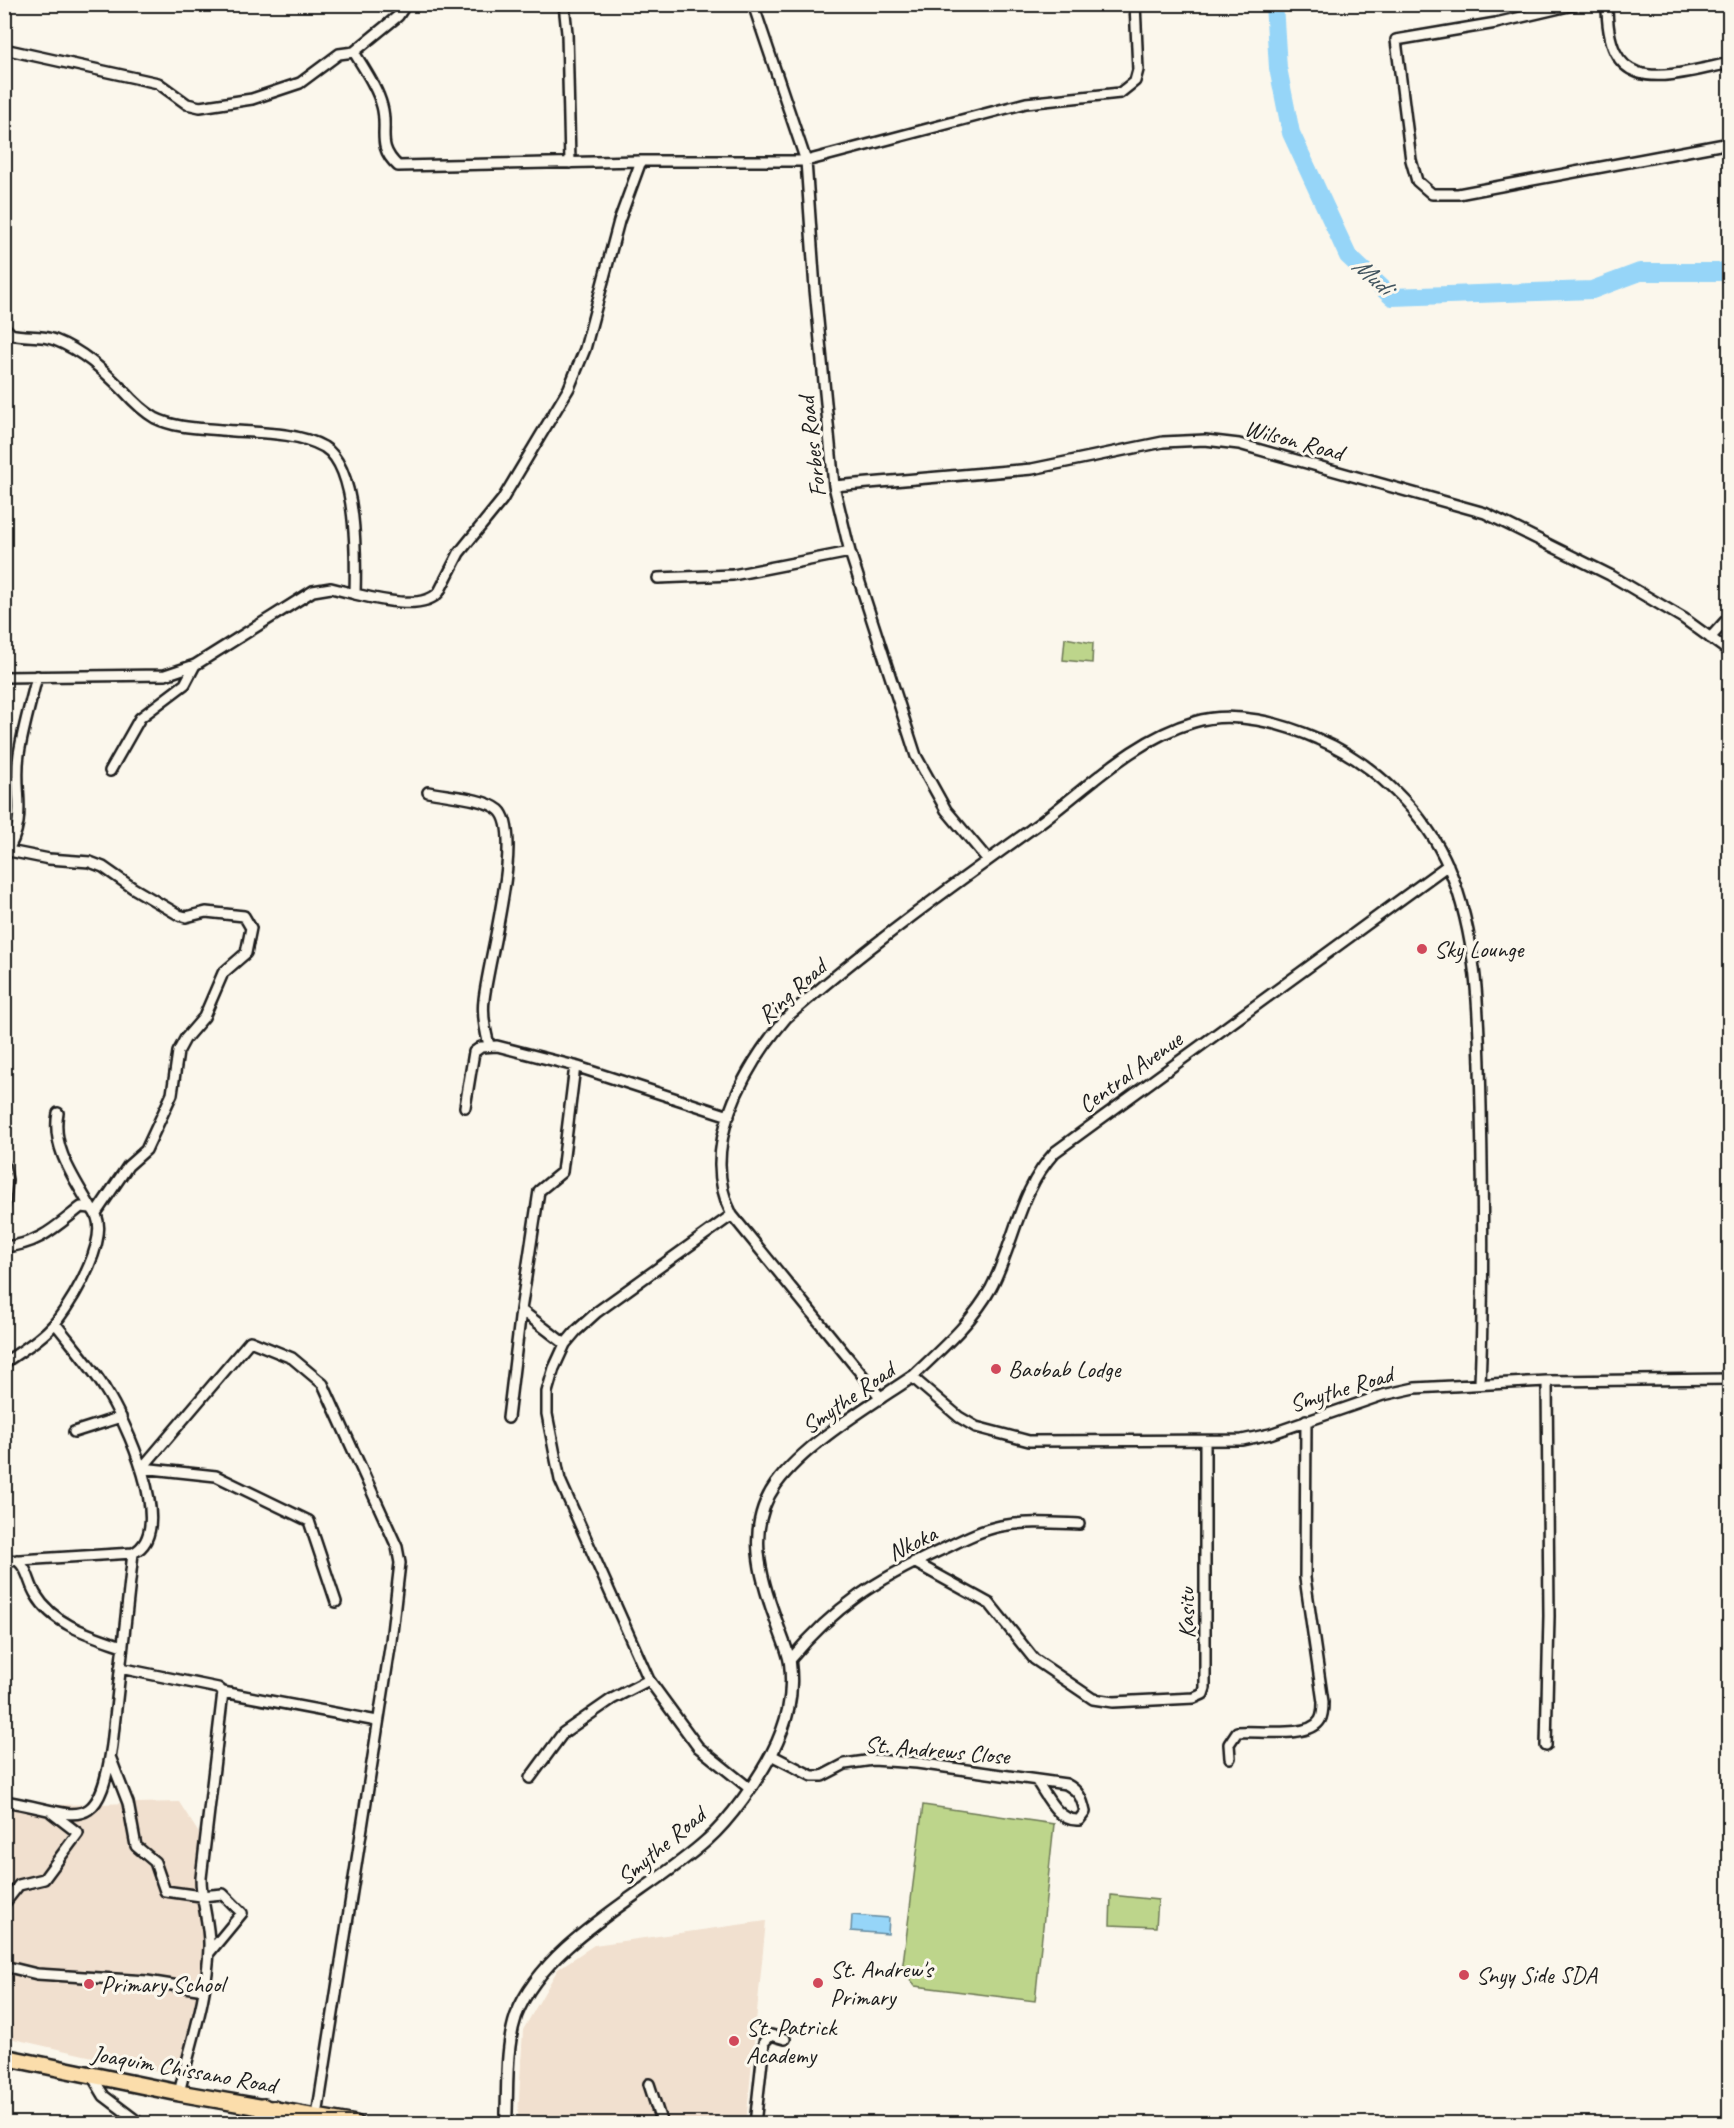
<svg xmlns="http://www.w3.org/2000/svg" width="1734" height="2128" viewBox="0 0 1734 2128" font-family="Caveat,sans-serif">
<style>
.built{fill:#f1e0cf}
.green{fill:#bdd58b;stroke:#6c7854;stroke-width:1.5}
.water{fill:#96d5f8;stroke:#658ba0;stroke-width:1.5}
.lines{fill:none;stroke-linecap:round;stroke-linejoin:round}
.river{stroke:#96d5f8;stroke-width:18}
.minor-casing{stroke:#1c1c1c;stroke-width:14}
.tertiary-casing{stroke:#1c1c1c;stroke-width:15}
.primary-casing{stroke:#1c1c1c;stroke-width:18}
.trunk-casing{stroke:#1c1c1c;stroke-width:20}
.minor{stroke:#fbf7ec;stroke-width:9}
.tertiary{stroke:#fbf7ec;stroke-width:10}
.primary{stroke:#fbddab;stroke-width:14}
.trunk{stroke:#fbddab;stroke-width:15}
.poi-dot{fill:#d1495b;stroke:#fbf7ec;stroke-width:2}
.labels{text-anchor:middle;stroke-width:6;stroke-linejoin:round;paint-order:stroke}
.street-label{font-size:24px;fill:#1c1c1c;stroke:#fbf7ec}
.poi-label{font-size:24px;fill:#1c1c1c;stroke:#fbf7ec;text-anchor:start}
.water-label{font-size:26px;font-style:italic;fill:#41545e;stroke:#fbf7ec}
</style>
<rect width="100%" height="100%" fill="#fbf7ec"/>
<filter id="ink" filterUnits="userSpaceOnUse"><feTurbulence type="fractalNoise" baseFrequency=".0167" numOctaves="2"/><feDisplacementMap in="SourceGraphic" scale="12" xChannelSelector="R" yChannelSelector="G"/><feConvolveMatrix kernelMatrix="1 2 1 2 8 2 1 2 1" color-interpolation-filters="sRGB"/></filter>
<g filter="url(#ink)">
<path class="built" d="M5,1797L53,1805L179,1802L200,1835L210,1969L189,2079L5,2037Z
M766,1921L746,2123L520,2124L518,2115L523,2030L558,1969L594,1945Z"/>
<path class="green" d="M1065,638L1093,643L1092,663L1063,660Z
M923,1805L1054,1824L1035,2001L915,1986L902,1971Z
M1111,1895L1158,1900L1156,1927L1110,1925Z"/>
<path class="water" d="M852,1915L889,1918L888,1934L851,1931Z"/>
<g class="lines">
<path class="river" d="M1274,4L1278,68L1291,133L1348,256L1392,297L1592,290L1640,272H1730"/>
<defs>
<path id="minor" d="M564,4L567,33L570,163
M753,4L806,161L815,289L834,486L850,552L916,756L946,810L988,860
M1577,4L1496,23L1396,40L1411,160L1417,181L1432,194H1458L1730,143
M1607,4C1607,98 1663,77 1730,63
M4,49L158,83L187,104L200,107L252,99L300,83L339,54L354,52C364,69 377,87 382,106C389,131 375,145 398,166L641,161
M354,52L398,16L406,4
M4,327L11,334C25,338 41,334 55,340C83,351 103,370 124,391C133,401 143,411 155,418C175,428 199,428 221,430C253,433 296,431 324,447C358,468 356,558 355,594C376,599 423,611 439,592L459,553L502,500L569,388L585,349L619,221L641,161H806L1026,103L1120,93L1135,81L1138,70L1135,4
M834,486L1032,469L1163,442L1205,440L1239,444L1485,513L1610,575L1683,618L1730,652
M658,578L733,575L850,552
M1710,638L1730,616
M4,677L165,675L195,665L313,591L331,588L355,594
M110,771L140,718L185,684L195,665
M428,792C447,796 485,798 499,810C525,833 487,965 484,1000C482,1015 485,1030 489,1045
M9,851L49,859L90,862L103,867L133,888L179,915L186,917L206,912L244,916L251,928L246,953L223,973L204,1017L185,1039L178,1052L172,1094L146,1150L128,1166L96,1213
M4,857C30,817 13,795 19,754C23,728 31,702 37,676
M1448,865L1055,1152C1019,1191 1015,1242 991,1288C972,1323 940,1350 912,1377L959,1417L976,1427L1029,1441L1242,1440L1270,1434L1383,1395L1415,1388L1547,1381L1730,1379
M465,1107L474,1052L481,1047L497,1046L575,1066L729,1116
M58,1113C51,1148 75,1179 91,1208
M4,1165L7,1180L4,1211
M732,1215L597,1312L576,1331L565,1344L554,1368L547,1392V1414L560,1480L649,1680L698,1747L749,1788
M4,1247C39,1244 54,1228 81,1207L91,1208C116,1231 72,1301 56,1322C43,1338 21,1351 4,1363
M521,1310L539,1191L562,1172L575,1066
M55,1323C72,1345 91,1366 105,1389C124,1418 178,1532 133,1553
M881,1398L732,1215C698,1148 743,1069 786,1018C865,948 952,886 1037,825C1086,789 1134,739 1194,722C1233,710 1282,723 1318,739C1373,762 1426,813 1449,868C1480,942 1479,1028 1481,1107C1483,1200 1484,1291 1480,1383
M508,1418L521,1310L565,1344
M74,1432L121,1417
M142,1468L250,1341L292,1358L323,1384L397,1547L400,1563L391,1641L317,2116
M142,1468L216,1476L309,1521L336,1602
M17,1560C29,1570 28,1582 36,1595C54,1625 90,1635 122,1646
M4,1561L133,1553L112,1745C98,1841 76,1812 4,1801
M914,1562L990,1604L1034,1659L1093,1699L1113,1702L1194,1698L1203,1694L1205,1688V1441
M790,1660C836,1605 876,1580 941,1550C960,1541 980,1530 1001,1526C1027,1521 1053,1523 1079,1524
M120,1668L218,1688L223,1692L201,1878C201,1902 210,1924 209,1947C208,1996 190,2046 179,2093
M223,1692L377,1721
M1546,1746L1549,1616L1547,1381
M771,1755L812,1776H822L845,1764L873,1760L917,1763L1066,1784C1079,1791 1082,1798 1085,1812L1079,1820C1058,1822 1047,1796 1036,1780
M1230,1758L1229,1744L1237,1732C1257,1730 1309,1739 1320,1720C1323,1715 1323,1708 1323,1702L1305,1578L1306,1420
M111,1759L128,1803L136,1846L155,1862L165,1891L201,1896L223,1894L242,1913L209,1953
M530,1778L563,1733L612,1699L649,1680
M4,1904L19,1885L44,1879L78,1833L52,1813
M4,1966L37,1974L147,1981L204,1990
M92,2076L104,2096L141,2124
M649,2084L662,2124
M755,2124L764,2042L771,2035L785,2039"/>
<path id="tertiary" d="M506,2124C508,2089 505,2049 516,2016C544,1941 649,1893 707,1840C730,1820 758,1780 772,1753C787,1724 794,1696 790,1663C788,1650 781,1636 777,1623C760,1578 745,1527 776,1484C806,1443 869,1406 912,1377"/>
<path id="primary" d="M274,2108L277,2124
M263,2124L264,2106"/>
<path id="trunk" d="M4,2057L179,2093L356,2124"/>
</defs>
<use href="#minor" class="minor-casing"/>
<use href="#tertiary" class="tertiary-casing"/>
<use href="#primary" class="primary-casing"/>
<use href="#trunk" class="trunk-casing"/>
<use href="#minor" class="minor"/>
<use href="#tertiary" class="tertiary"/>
<use href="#primary" class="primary"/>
<use href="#trunk" class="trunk"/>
</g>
</g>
<g class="poi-dot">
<circle cx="1422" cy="949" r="6"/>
<circle cx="996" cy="1369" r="6"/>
<circle cx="1464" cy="1975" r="6"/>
<circle cx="818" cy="1983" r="6"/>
<circle cx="89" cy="1984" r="6"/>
<circle cx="734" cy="2041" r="6"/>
</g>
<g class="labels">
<g class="street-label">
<text transform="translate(1294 440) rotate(15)" y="8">Wilson Road</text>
<text transform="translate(812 447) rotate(-97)" y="8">Forbes Road</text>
<text transform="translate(792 991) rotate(-42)" y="8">Ring Road</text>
<text transform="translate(1130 1072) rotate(-36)" y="8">Central Avenue</text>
<text transform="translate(1341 1389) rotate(-17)" y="8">Smythe Road</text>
<text transform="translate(848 1398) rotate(-35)" y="8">Smythe Road</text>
<text transform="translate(912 1543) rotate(-26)" y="8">Nkoka</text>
<text transform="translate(1186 1613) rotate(-90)" y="8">Kasitu</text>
<text transform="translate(937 1750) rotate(5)" y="8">St. Andrews Close</text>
<text transform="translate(661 1846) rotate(-40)" y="8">Smythe Road</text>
<text transform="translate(184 2069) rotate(10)" y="8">Joaquim Chissano Road</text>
</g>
<g class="poi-label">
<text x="1434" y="957">Sky Lounge</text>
<text x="1008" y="1377">Baobab Lodge</text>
<text x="830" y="1977">St. Andrew's<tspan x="830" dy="28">Primary</tspan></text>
<text x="1476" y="1983">Snyy Side SDA</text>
<text x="101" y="1992">Primary School</text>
<text x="746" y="2035">St. Patrick<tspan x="746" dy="28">Academy</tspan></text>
</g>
<g class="water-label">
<text transform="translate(1373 275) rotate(41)" y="9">Mudi</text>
</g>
</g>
<rect width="1734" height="2128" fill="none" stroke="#fbf7ec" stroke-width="24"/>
<rect x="12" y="12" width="1710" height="2104" fill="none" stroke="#1c1c1c" stroke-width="2" filter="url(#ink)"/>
</svg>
